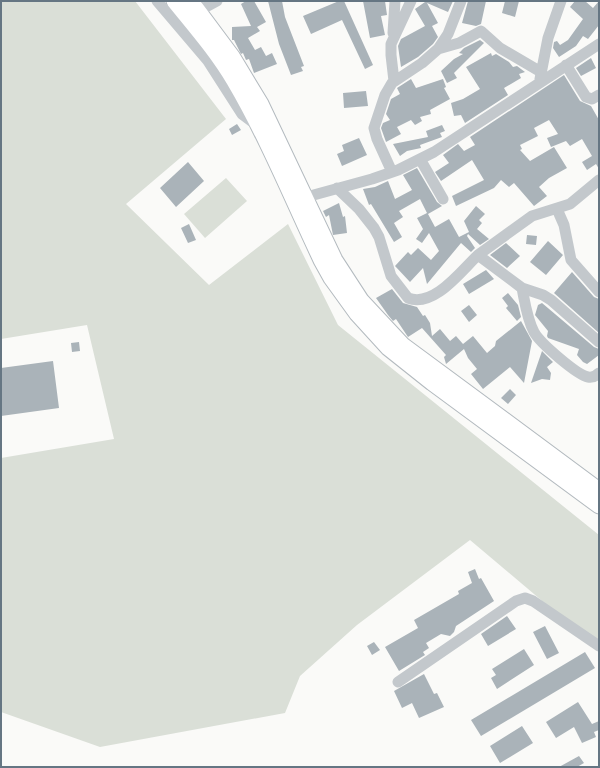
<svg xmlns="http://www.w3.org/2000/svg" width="600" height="768" viewBox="0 0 600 768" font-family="'Source Sans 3',sans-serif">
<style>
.green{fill:#dadfd7}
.building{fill:#aab3b9}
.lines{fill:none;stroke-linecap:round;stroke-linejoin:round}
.secondary-casing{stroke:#b3babf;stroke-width:17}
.minor{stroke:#c3c8cc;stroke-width:11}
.secondary{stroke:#fff;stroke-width:15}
</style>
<rect width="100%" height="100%" fill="#fafaf8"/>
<path class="green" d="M1,1H135L226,119L126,204L209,285L288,224L338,325L599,535V649L470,540L357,625L300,676L285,713L100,747L1,712V458L114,439L87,325L1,339Z
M226,178L247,201L205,238L184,214Z"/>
<path class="building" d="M246,1H254L266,22L257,27L260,31L248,38L255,50L261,47L266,56L272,53L277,64L254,73L249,59L246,60L243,53L241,54L234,40H232V27L251,26L241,4Z
M268,1H282L285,17L304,66L301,67L303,71L291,75L279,44Z
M339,1H344L373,65L365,69L342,20L311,34L303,16Z
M363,1H385L387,15L381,16L385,35L370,38Z
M423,1H453L448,12L427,3L438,23L432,26L438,37L433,44L418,57L401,67L398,46L401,39L425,26L415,9L425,2Z
M468,1H486L481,24L476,26L462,23Z
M505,1H519L515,17L502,13Z
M575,1H585L593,8L599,1V25L588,39L583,36L576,46L559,57L553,48L554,42L557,41L560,45L568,40L583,19L570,7Z
M480,40L484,43L454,73L457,78L447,83L441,71L454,59L463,54L459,53L464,48Z
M491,53L492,56L496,54L509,62L513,67L517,66L525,72L519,74L521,78L504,88L508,95L465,123L461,115L454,116L451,103L463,99L480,89L466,67Z
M591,58L596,68L581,76L576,68Z
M564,75L580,101L591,106L599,120V169L596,164L587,170L582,162L592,156L582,139L570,146L566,141L551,147L547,138L558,134L549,120L534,128L538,136L520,145L522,149L520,150L530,161L554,147L567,168L549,178L539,187L547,196L534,206L514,183L509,187L501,180L494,188L456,206L452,196L484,180L472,160L441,181L435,172L449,163L443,155L458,144L464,151L475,145L470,137Z
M411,79L416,88L443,79L446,87L444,88L450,99L430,110L431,114L420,117L422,121L415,125L411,120L397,127L401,134L386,142L381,128L383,123L390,120L386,114L391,99L400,94L397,88Z
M366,91L368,106L344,108L343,93Z
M237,124L241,130L232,135L229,129Z
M442,125L445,131L440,133L442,137L420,145L421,148L407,151L400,156L393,144L428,137L426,131Z
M359,138L367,155L342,166L337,154L344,151L342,145Z
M188,162L204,181L176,207L160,188Z
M417,168L437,202L442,206L428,214L435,227L449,219L459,237L469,232L464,221L476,206L485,214L479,220L482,223L477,229L489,239L480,245L468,234L467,236L475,248L471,252L461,243L427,284L423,268L410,282L395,266L408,252L411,255L418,248L431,260L439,251L429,233L422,243L416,239L423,229L417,218L427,213L420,199L399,211L403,217L394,223L402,237L394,242L371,204L369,205L363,189L375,187L388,181L395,199L412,190L403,175Z
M339,203L343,217L345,216L347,233L333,235L329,215L326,217L323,211Z
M189,224L196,240L188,243L181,228Z
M527,235L537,236L536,245L526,244Z
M548,241L563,255L546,275L530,262Z
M506,243L520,256L507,268L490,255Z
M486,270L494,279L469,294L463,284Z
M572,272L594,297L599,299V333L554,293Z
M392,289L403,303L417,307L423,316L425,315L430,323L432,336L440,329L450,341L456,336L463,344L473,336L487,353L495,346L496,341L521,321L532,341L524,383L510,367L483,389L471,374L477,369L468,358L464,349L446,364L444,357L446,355L422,328L408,337L396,319L393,321L388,315L376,298Z
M508,293L518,305L521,317L517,321L506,308L508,306L502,298Z
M542,303L594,347L599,349V355L587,364L583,362L577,355L579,349L548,338L547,336L548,331L535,315L538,305Z
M469,305L477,315L469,322L461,311Z
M79,342L80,351L72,352L71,343Z
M542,351L553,362L547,367L551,373L550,380L542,379L531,383Z
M53,361L59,408L1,416V368Z
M510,389L516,395L508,404L501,398Z
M475,569L479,579L481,578L494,601L456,626L454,632L450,636L441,634L426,643L429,648L423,652L425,655L399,671L385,647L418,628L414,620L459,594L458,591L472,583L468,572Z
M507,616L516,629L488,646L481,634Z
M545,626L559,653L547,659L533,632Z
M374,642L380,650L372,655L367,646Z
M524,649L534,665L497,689L491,678L496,675L492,669Z
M585,652L595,668L481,736L471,720Z
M424,674L434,694L437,693L444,707L419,718L412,703L402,708L394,691Z
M578,702L592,724L599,721V730L594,732L596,737L582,743L574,727L556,738L546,722Z
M522,726L533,743L500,763L490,746Z
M579,756L584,763L577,767H559Z"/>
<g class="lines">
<defs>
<path id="secondary" d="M174,1C195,27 217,52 234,81C267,137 293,201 321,260L331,278L357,314L388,348L432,383L599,506
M191,1L232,56L261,104L335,260L361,300L403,345L599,490"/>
</defs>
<use href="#secondary" class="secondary-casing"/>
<path class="minor" d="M157,1L208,61L242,114L254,123L259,122
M193,14L217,1
M393,33L395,1
M438,49L459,43L481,31L500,48L541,72
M566,65L586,97L592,99L599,95
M540,79L548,38L561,1
M394,81L391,55V44L411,1
M420,159L443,199
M392,172L377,139L374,128L385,95L392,83L422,63L438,49L448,34L461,1
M337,188L359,209L374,228L379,237L391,276L408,298C434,308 461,271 478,255L522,288L543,295L551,300L599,342
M299,199L372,179L398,170L434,152L599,44
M557,209L564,225L571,260L599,292
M478,255L532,216L570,204L599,180
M522,288C525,303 527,319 534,332C540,343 577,375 588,377C593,378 596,376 599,373
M398,682L516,601L525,598L533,601L599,646"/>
<use href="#secondary" class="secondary"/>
</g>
<rect width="600" height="768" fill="none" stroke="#657683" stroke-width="4"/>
</svg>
